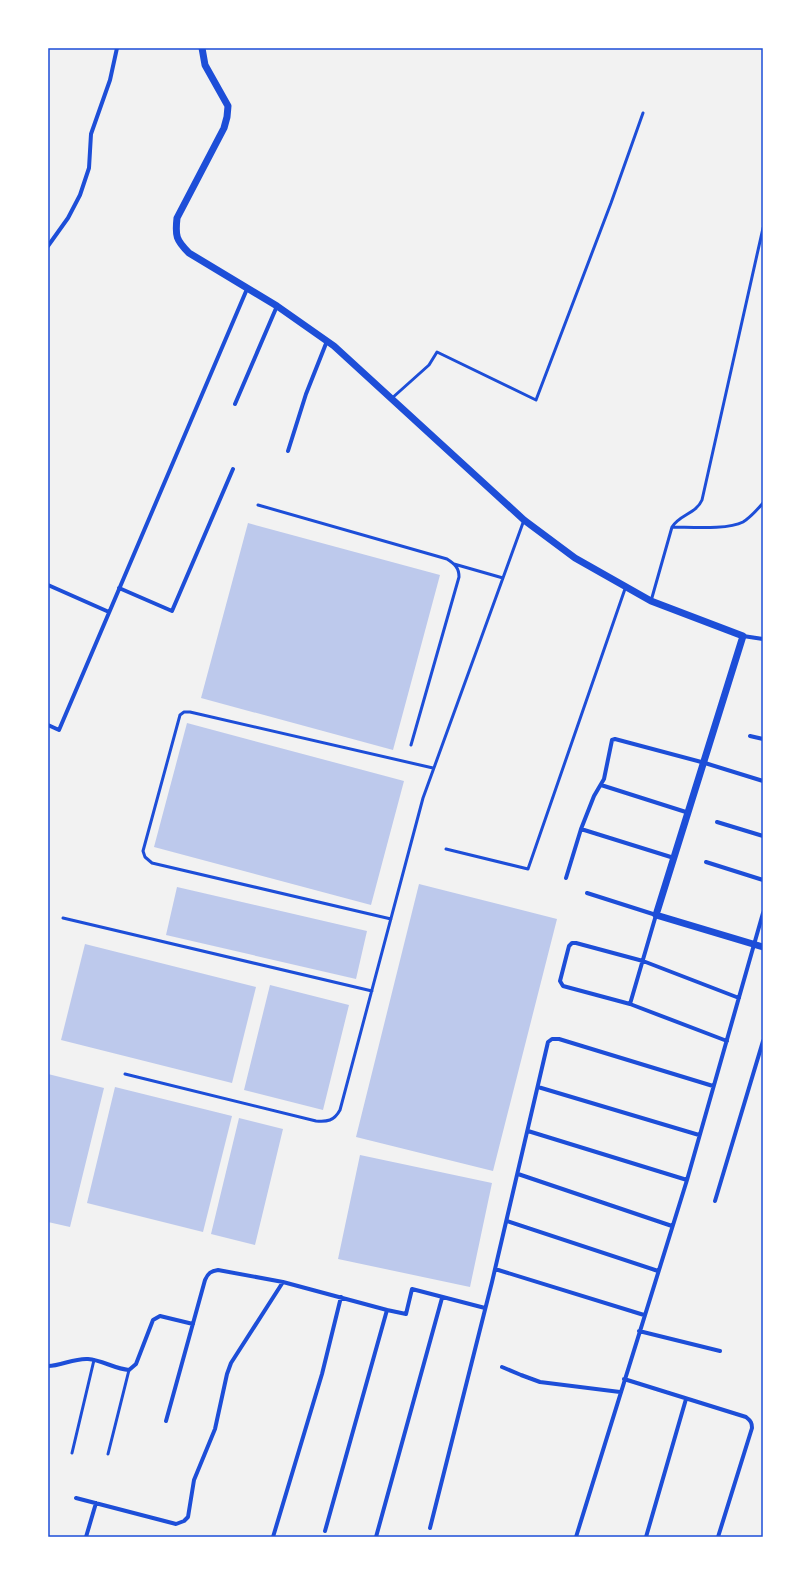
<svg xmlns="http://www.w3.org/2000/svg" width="811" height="1585" viewBox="0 0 811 1585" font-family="'Space Grotesk',sans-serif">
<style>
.building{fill:#bdc9ec}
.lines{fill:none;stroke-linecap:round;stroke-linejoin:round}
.service{stroke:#1d4ed8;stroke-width:3}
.minor{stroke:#1d4ed8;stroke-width:4}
.tertiary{stroke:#1d4ed8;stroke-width:7}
.neatline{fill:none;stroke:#1d4ed8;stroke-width:1.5}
</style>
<rect width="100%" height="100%" fill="#f2f2f2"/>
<path class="building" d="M248,523L440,575L393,750L201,698Z
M187,723L404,781L371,905L154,847Z
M419,884L557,919L493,1171L356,1137Z
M177,887L367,931L356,979L166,935Z
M85,944L256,987L232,1083L61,1040Z
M270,985L349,1005L323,1110L244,1090Z
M48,1074L104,1088L70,1227L48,1222Z
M115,1087L232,1116L203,1232L87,1203Z
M239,1118L283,1129L255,1245L211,1234Z
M360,1155L492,1183L470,1287L338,1259Z"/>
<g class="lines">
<path class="service" d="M391,399L429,365L437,352L536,400L611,203L643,113
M258,505L447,559C455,564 459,568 459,577L411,745
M672,527C690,527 728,530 743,522C751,517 757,510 763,503
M454,564L503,578
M651,601L672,527C680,514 696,514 702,500L763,228
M446,849L528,869L626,586
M63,918L372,991
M391,919L152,863L145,857L143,851L180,715L184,712H190L433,768
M125,1074L316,1121C327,1122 334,1121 340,1110L423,798L524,520
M72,1453L94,1360
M108,1454L129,1370"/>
<path class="minor" d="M48,246L68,218L80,195L89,168L91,134L110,80L117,48
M235,404L277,306
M288,451L306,394L327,341
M48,585L109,612
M119,588L172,611L233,469
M743,636L763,639
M48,725L59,730L247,289
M750,736L763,739
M601,785L689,813
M717,822L763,836
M581,829L674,858
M706,862L763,880
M566,878L581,829L594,796L604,779L612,740L615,739L705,763L763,781
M587,893L656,915L630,1004
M727,1041L630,1004L563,986L560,981L569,946L572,943H576L643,961L739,998
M538,1087L699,1135
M528,1131L687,1180
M518,1174L672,1226
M715,1201L763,1041
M507,1221L658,1271
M495,1269L644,1315
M387,1310L406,1314L412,1289L485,1308
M639,1331L720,1351
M48,1366C61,1366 74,1358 88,1359C102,1360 115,1369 129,1370L136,1364L153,1320L160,1316L193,1324
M502,1367L521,1375L540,1382L620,1392
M624,1379L746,1417C751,1421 752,1423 752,1428L718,1537
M166,1421L205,1280C208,1273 211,1271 218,1270L283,1282L387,1310L325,1531
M76,1498L176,1524L184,1521L188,1517L194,1480L215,1429L227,1374L231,1363L283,1282
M430,1528L492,1282L548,1042L552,1039H559L713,1086
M86,1537L96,1503
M273,1537L322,1374L341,1297
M376,1537L442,1298
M576,1537L687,1180L763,913
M646,1537L686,1399"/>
<path class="tertiary" d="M202,48L205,65L228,106L227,117L224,128L177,218C175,236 176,240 189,253L277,306L334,346L524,520L575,558L651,601L743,636L656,915L763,947"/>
</g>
<rect width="811" height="1585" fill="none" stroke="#ffffff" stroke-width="98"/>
<rect x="49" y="49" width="713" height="1487" class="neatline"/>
</svg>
